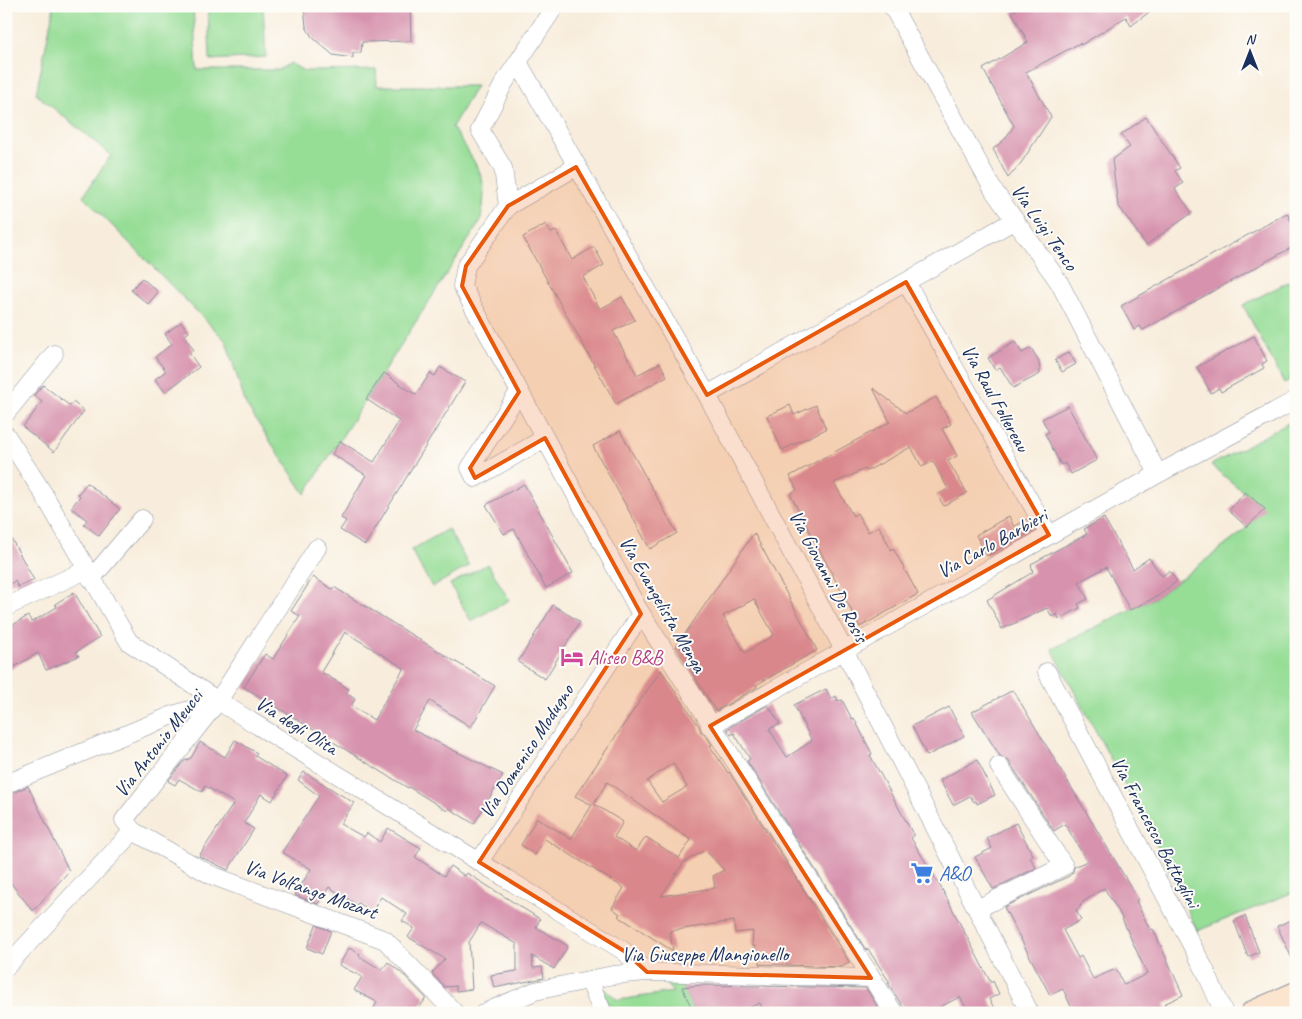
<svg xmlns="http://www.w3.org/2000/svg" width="1302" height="1019" viewBox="0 0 1302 1019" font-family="Caveat,sans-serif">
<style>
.green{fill:#96dd96;stroke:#58867a}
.building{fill:#d793ad;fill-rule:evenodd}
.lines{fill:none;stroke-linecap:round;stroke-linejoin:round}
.minor-casing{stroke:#8a8e9d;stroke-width:19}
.secondary-casing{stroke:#8a8e9d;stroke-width:26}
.minor{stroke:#fff;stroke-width:18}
.secondary{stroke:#fce5cf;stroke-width:24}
.marked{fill:#e8590c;fill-opacity:0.2;stroke:#e8590c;stroke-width:4;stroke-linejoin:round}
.labels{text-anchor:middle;stroke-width:4;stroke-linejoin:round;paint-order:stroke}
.street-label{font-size:20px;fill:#1b2f5e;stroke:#fdfcf7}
.hotel-label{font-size:20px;fill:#b23c85;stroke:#fdfcf7;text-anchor:start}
.shop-label{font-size:20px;fill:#366cbe;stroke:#fdfcf7;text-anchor:start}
</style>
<rect width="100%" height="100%" fill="#fdfcf7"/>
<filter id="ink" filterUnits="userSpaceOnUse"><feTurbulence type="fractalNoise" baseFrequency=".02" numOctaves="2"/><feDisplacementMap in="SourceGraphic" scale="10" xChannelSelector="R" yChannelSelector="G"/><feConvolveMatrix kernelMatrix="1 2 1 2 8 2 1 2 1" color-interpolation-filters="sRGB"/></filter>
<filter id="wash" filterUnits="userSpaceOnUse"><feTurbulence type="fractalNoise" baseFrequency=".0096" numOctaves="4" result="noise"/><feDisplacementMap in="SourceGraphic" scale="20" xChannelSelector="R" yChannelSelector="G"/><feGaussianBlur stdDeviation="1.12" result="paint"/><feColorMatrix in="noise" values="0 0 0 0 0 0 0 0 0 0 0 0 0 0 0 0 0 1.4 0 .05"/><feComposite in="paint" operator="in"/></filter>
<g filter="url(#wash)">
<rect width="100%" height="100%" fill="#f8eddc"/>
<path class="green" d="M54,6H193L197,70H279L290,63L304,71L376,70L377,86H476L452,127C461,142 480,166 483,183C485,195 483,210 480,222L305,494L246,405L226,341L83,196L111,155L36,94Z
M208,6H263L266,57L210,60Z
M1296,278V362L1290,380L1284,383L1243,305Z
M1296,419V891L1197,931L1166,863L1052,649L1158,596L1240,534L1264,509L1211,465Z
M448,529L469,566L432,587L411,550Z
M488,564L509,600L471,621L450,584Z
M680,982L694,1013H611L602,992V989L606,990L618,1000L673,992L665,983Z"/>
<g id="blocks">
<path class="building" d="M304,6H410L411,41L362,42L361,53H353V58L333,55L312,37L306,27Z
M1022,6H1157L1131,26L1126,17L1081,45L1080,43L1026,72L1051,117L1021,163L1008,178L993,149L1004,140L1014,126L983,69L1028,42L1012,12Z
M1146,117L1180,168L1175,171L1183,183L1175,189L1192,213L1146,245L1118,205L1112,160L1130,147L1121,135Z
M1287,213L1296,230V245L1143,330L1140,326L1134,330L1121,306Z
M546,224L551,233L556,231L572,260L594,247L604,265L583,277L600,309L622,297L635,320L613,331L637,375L660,363L667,376L616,404L523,237Z
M142,278L158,292L148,304L131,290Z
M181,322L189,332L184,336L194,350L189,353L199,367L165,392L155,379L166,371L155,357L172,344L165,334Z
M1254,336L1267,361L1262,364L1264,368L1221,392L1219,388L1211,393L1197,367Z
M1015,342L1022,353L1031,348L1039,361L1040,374L1013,388L1000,367L995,370L988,358Z
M1069,352L1076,364L1062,372L1055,360Z
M440,367L465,382L365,545L340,530L346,521L341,518L366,475L332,454L340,441L374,462L399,421L366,399L384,373L416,395L430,373L435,376Z
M43,385L70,406L73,402L84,411L54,452L23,427L42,402L34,395Z
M873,388L906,413L936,397L951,424L942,429L957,456L948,461L967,493L944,506L937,495L948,489L933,461L922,467L911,447L867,471L865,469L834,483L853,516L857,513L868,532L879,526L891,550L893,548L918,594L860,627L790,494L797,490L790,476L890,422Z
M790,405L794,415L816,405L826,429L782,450L767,416Z
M1068,406L1097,460L1071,474L1065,463L1061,465L1045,434L1049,432L1042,419Z
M620,431L677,533L650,549L593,446Z
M87,483L120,509L99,536L84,524L87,520L71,508L80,496L78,494Z
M524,484L573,573L546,588L514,529L504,534L486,505Z
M1245,492L1265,509L1247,527L1229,511Z
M1009,516L1014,527L1027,519L1034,530L987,556L976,535Z
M1104,518L1133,569L1149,558L1162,576L1169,571L1177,581L1158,596L1130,610L1106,567L1079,582L1088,599L1078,604L1080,608L1059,619L1057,614L1052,617L1047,608L1002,629L987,600L1033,572L1031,564L1087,534L1084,529Z
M6,529L34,580L18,587L15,581L6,586Z
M754,533L817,650L756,685L757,687L716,711L676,647ZM754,599L774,635L745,653L723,616Z
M313,577L332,589L334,587L495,686L471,727L430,701L413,730L503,775L474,824L449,808L447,811L409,787L408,788L244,687L265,654L273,659L300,616L291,611ZM345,632L404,668L374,720L351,706L355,699L346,693L349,689L321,672Z
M74,592L100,637L76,652L79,656L46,670L38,653L6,672V629L28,616L32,622L57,607L55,604Z
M553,605L580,622L545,679L518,662Z
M661,670L699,726L701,732L706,736L712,745L710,746L728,773L729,772L849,962L842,967L760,964V956L754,955L755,946H752L753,931L735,933L734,921L670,931L673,951L618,916L620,914L612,908L624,888L545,839L535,855L521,845L537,818L571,839L592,805L575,796ZM673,763L687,787L662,802L647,781ZM607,782L691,840L679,858L646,837L636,851L614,837L623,822L594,804ZM705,850L724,870L713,876L715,888L661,896L684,862Z
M826,689L831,699L836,696L838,701L842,700L852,719L854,718L872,754L870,755L914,836L911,838L943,891L991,983L993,981L999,994L989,999L997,1013H969L960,997L927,1013H905L903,1007L888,983H890L868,949L866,950L747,761L750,759L734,733L731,735L727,729L768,705L780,724L769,729L787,757L812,741L794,705Z
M1013,690L1138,899L1136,901L1150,930L1153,929L1183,995L1164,1004L1168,1013H1074L1063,989L1050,995L1004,907L1069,876L1073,872L1074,867L1087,861L1065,824L1054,831L1008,760L1000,756L972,712ZM1104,888L1119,912L1147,974L1124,985L1116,969L1093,979L1081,956L1078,958L1063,930L1081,920L1076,910L1081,906L1080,904Z
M949,707L964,736L927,756L912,726Z
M235,740L257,753L255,756L287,776L272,801L261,794L244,823L254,829L228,870L199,856L234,803L205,786L202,792L179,779L175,785L168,781L184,761L191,758L200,742L225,757Z
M977,760L995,795L977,804L976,801L974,802L970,796L953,805L940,780Z
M304,772L354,803L340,824L364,837L367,833L380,842L388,828L421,848L415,857L444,876L450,866L465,876L467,873L540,919L536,927L568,946L554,969L532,956L533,968L542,967L544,978L494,988L491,975L517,971V944L481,923L469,942L472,989L456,991V986L445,987L432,973L445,959L408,937L414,928L402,921L407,914L381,897L372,911L358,903L357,905L329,887L318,904L295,895L311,869L282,852L319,796L298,780Z
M28,786L69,871L33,911L6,877V796Z
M1016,823L1033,855L1030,857L1036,868L993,889L975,857L992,848L987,838Z
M1245,916L1259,952L1248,957L1234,921Z
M1296,918V967L1277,926Z
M316,925L331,931L322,954L307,948Z
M349,948L360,954L359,956L382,970L388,962L405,976L426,998L416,1013H381L374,1008L377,1002L354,990L362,977L339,965Z
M701,985L866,988L881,1013H764L760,1003L738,1013H694L682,987Z"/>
</g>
</g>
<g filter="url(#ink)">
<use href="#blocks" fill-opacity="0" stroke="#8a8e9d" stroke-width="1"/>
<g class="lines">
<defs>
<path id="minor" d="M892,6L994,191L1059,282L1158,474
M518,62L707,395L844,650L1030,1013
M576,167L508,206L466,266L462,286L637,607L894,1013
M508,206L503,168L480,130L504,83L555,6
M906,282L1049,535
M519,392L470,468L475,478L545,438
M707,395L1015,220
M6,413L54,354
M6,435L43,493L129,642L218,701L624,951L647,972
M91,579L142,519
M6,607L86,570
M1047,672L1205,970L1224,1013
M710,726L1158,474L1296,400
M6,784L173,715L218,701
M133,831L211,875L385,940L455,1013
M479,862L641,614
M977,909L1064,866L999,766
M6,967L133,831L124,820L218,701L317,548
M589,980L603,1013
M484,1013L535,991L613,975L647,972L871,978"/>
<path id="secondary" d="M1253,1013L1296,994"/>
</defs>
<use href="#minor" class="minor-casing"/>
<use href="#secondary" class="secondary-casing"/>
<use href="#minor" class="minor"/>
<use href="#secondary" class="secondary"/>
</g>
</g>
<path class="marked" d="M576,167L707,395L906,282L1049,535L710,726L871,978L647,972L624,951L479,862L641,614L545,438L475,478L470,468L519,392L462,286L466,266L508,206Z"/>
<defs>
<symbol id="hotel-bare" viewBox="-9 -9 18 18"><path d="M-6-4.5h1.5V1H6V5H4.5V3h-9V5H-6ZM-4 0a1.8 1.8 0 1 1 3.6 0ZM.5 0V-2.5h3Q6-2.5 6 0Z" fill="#d1479c" stroke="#fdfcf7" stroke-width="2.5" paint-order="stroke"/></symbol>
<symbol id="supermarket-bare" viewBox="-9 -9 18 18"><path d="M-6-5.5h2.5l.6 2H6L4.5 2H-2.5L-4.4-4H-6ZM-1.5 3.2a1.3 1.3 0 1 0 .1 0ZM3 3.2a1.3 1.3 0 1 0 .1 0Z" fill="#3f7fe0" stroke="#fdfcf7" stroke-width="2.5" paint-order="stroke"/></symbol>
</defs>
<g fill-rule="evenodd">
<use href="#hotel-bare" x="556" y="641" width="32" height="32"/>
<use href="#supermarket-bare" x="906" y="857" width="32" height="32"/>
</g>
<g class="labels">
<g class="street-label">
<text transform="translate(1045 227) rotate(55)" y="7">Via Luigi Tenco</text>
<text transform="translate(996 398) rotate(61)" y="7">Via Raul Follereau</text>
<text transform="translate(992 543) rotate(-29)" y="7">Via Carlo Barbieri</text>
<text transform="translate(829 576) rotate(62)" y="7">Via Giovanni De Rosis</text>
<text transform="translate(663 604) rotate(60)" y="7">Via Evangelista Menga</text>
<text transform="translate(297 725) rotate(32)" y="7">Via degli Olita</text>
<text transform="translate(158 743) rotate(-52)" y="7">Via Antonio Meucci</text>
<text transform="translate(526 751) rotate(-57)" y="7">Via Domenico Modugno</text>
<text transform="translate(1156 832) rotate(62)" y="7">Via Francesco Battaglini</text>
<text transform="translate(311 889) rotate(20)" y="7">Via Volfango Mozart</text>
<text x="705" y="961">Via Giuseppe Mangionello</text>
</g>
<g class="hotel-label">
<text x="588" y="664">Aliseo B&amp;B</text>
</g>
<g class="shop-label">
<text x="939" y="880">A&amp;O</text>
</g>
</g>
<rect width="1302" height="1019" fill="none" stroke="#fdfcf7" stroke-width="25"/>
<g transform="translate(1250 52)" stroke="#fdfcf7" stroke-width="4" paint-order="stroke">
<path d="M0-4L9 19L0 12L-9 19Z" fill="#1b2f5e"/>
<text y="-8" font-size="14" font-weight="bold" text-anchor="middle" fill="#1b2f5e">N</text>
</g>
</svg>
